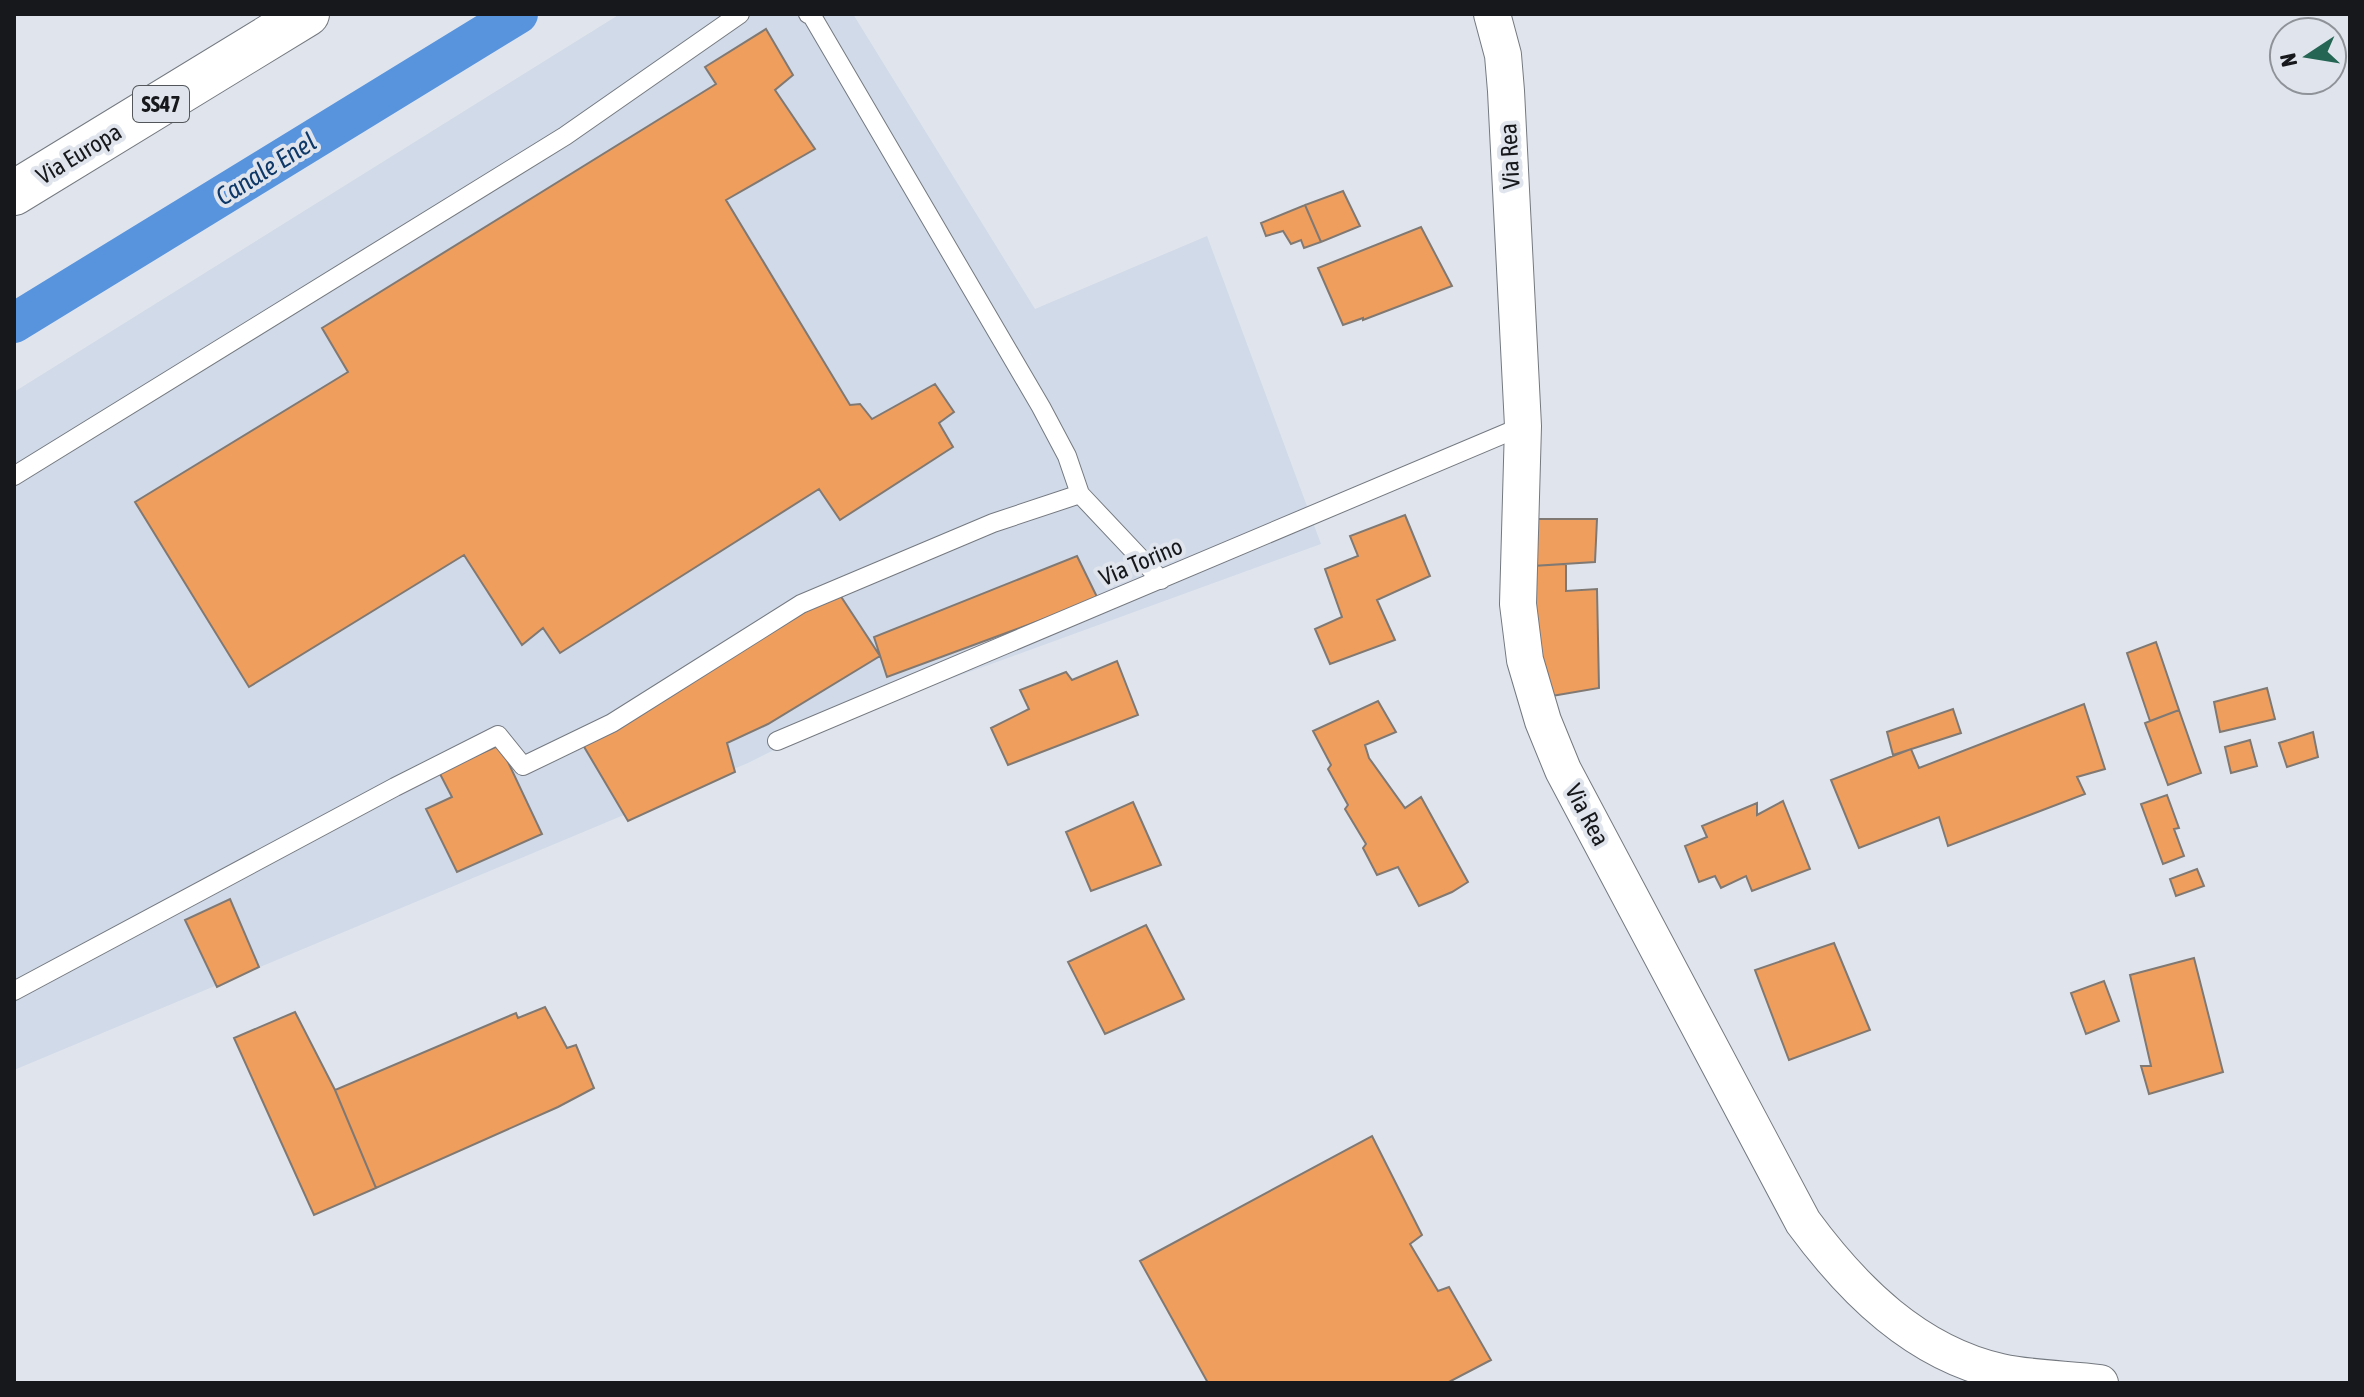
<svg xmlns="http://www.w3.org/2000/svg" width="2364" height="1397" viewBox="0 0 2364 1397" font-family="'Asap Condensed',sans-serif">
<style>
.built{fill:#d1dae8}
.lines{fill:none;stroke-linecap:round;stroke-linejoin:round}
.canal{stroke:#5894de;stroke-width:40}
.building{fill:#f09e5d;stroke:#807973;stroke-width:2}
.lane-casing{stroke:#747980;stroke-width:20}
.street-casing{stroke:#747980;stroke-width:38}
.primary-casing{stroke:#747980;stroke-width:46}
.lane{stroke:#fff;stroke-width:18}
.street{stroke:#fff;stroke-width:36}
.primary{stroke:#fff;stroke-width:44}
.labels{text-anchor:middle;stroke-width:8;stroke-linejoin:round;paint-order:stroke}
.shield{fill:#e0e5ed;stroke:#53565a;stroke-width:2}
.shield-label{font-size:22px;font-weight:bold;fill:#16181b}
.street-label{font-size:24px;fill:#16181b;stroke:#e0e5ed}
.water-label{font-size:26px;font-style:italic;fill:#0e3867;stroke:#e0e5ed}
</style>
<rect width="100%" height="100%" fill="#e0e5ed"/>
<path class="built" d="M620,14H853L1035,309L1207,236L1321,544L826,724L748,763L14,1070V392Z"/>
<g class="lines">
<path class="canal" d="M14,323L518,14"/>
</g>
<path class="building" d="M766,29L793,75L775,90L815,149L726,200L850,405L860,404L872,419L935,384L954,412L939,423L953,447L840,520L819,489L560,653L543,628L522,645L464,555L249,687L135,502L348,372L322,328L716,84L705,67Z
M1343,191L1360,226L1321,242L1305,205Z
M1305,205L1321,242L1304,248L1301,240L1291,244L1283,231L1266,236L1261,223Z
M1421,227L1452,286L1363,320V318L1343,325L1318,268Z
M1405,515L1430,576L1377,600L1395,640L1330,664L1315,629L1342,617L1325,569L1358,556L1350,536Z
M1529,519H1597L1595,562L1532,566Z
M1077,556L1098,599L887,677L874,637Z
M1566,564V591L1597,589L1599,688L1540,698L1532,566Z
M838,592L880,656L768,724L727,743L735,772L628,821L583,745Z
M2156,642L2179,710L2150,721L2127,653Z
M1117,661L1138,715L1008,765L991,728L1029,709L1020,690L1066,672L1072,680Z
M2267,688L2275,719L2220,732L2214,702Z
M1378,701L1396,732L1365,745L1369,758L1405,808L1421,797L1468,882L1452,892L1419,906L1398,867L1377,875L1363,848L1366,844L1345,809L1348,805L1328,769L1331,765L1313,731Z
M2084,704L2105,769L2077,777L2085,794L1948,846L1939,817L1859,848L1831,780L1911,749L1919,768Z
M1953,709L1961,733L1893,755L1887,732Z
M2179,710L2201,773L2168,785L2145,723Z
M2313,732L2318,757L2287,767L2279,743Z
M2250,740L2257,766L2231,773L2225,747Z
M500,745L542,834L457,872L426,809L452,797L439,772Z
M2167,795L2179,828L2174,829L2184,856L2163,864L2141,804Z
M1783,801L1810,869L1752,891L1746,876L1721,888L1715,876L1699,882L1685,846L1707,837L1702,826L1757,803V815Z
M1133,802L1161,865L1091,891L1066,832Z
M2197,869L2204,886L2176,896L2170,879Z
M230,899L259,967L217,987L185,920Z
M1146,925L1184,999L1105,1034L1068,962Z
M1834,943L1870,1030L1789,1060L1755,970Z
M2194,958L2223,1072L2149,1094L2141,1066H2151L2130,975Z
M2104,981L2119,1021L2086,1034L2071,993Z
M545,1007L567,1048L576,1045L594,1088L558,1107L376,1188L335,1090L516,1013L518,1018Z
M295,1012L335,1090L376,1188L314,1215L234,1038Z
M1372,1136L1422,1235L1410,1244L1438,1291L1449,1287L1491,1360L1447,1383H1208L1140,1261Z"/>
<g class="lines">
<defs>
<path id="lane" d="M808,14L812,16L1041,407L1067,456L1080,494
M14,476L565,136L740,14
M777,741L1523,426
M14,991L395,787L498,735L523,766L612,723L801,604L993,523L1080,494L1161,580"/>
<path id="street" d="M1492,14L1503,55L1506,91L1523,426L1518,604L1525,660L1543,721L1563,770L1803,1222C1853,1290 1916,1353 2001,1372C2033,1379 2068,1379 2100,1383"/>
<path id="primary" d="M14,193L307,14"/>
</defs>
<use href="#lane" class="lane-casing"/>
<use href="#street" class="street-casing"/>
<use href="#primary" class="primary-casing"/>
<use href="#lane" class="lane"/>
<use href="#street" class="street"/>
<use href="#primary" class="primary"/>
</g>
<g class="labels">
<rect class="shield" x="133" y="86" width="56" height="36" rx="6"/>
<g class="shield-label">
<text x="161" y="112">SS47</text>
</g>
<g class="street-label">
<text transform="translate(79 154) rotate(-31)" y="8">Via Europa</text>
<text transform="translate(1510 156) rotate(-93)" y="8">Via Rea</text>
<text transform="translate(1141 562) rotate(-23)" y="8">Via Torino</text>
<text transform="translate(1587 815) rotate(62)" y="8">Via Rea</text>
</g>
<g class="water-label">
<text transform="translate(266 169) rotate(-32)" y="9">Canale Enel</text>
</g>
</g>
<rect width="2364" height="1397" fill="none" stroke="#16181b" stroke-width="32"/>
<g transform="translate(2308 56) rotate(258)"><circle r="38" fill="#e0e5ed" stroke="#8f9399" stroke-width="2"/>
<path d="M0-6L14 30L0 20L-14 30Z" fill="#246554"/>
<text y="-12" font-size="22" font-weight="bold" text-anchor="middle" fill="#16181b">N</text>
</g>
</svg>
